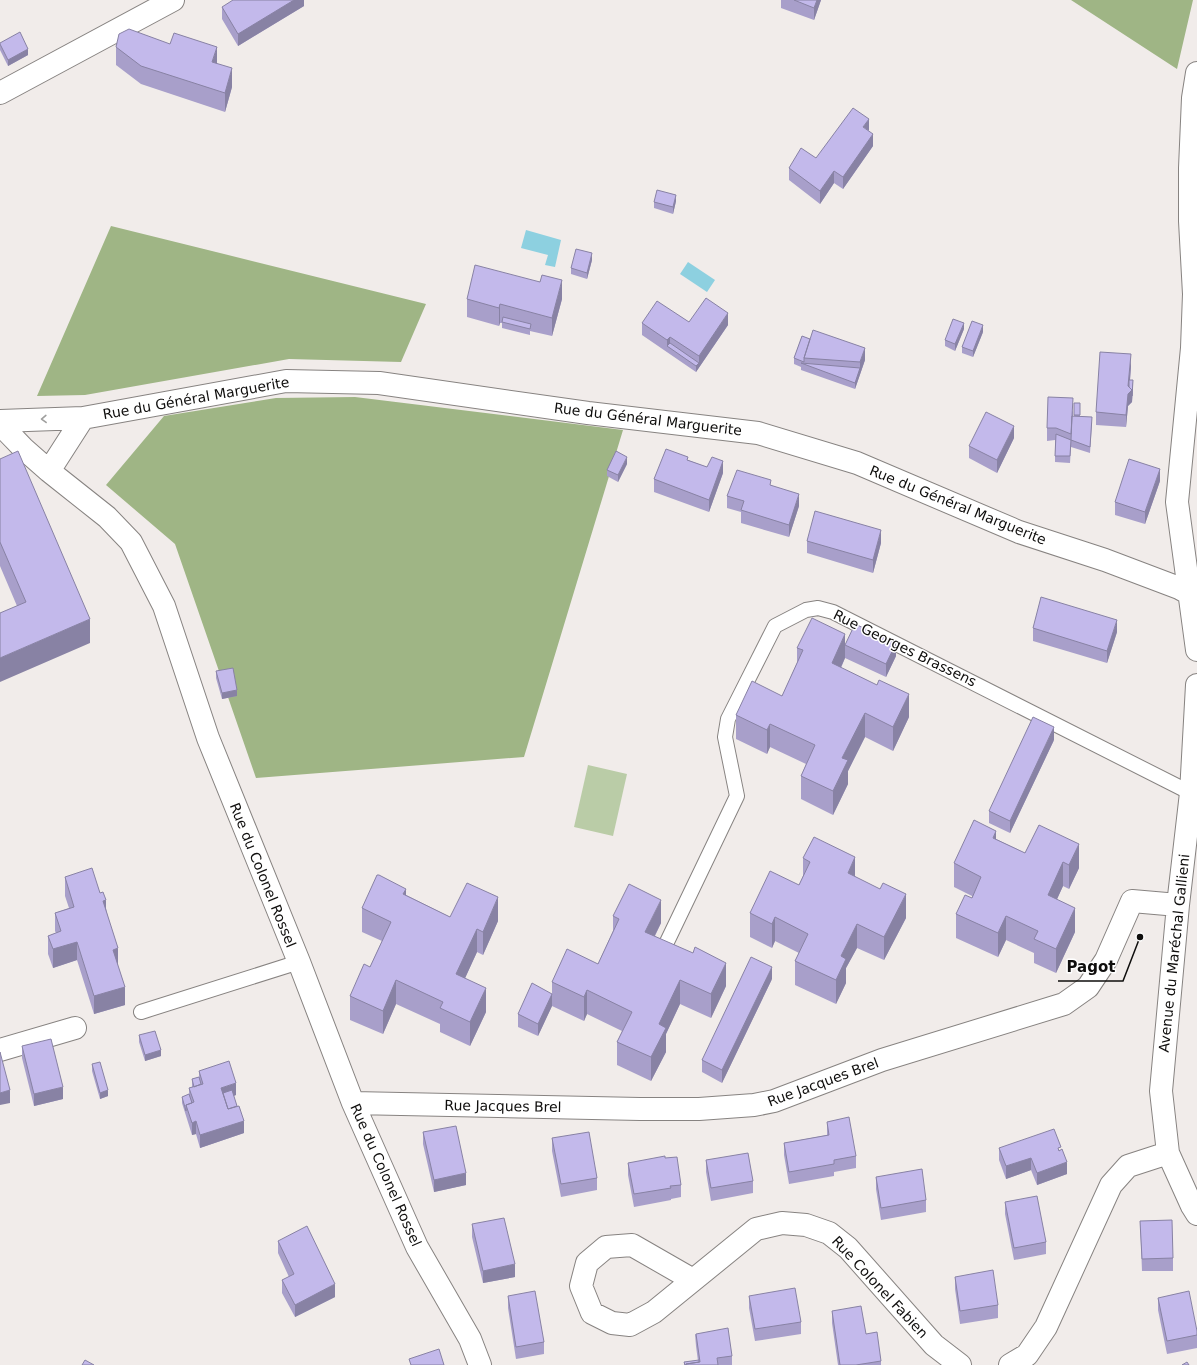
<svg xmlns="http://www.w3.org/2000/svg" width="1197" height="1365" viewBox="0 0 1197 1365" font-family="'DejaVu Sans',sans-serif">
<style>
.green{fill:#bacca7}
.forest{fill:#9fb585}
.water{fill:#8dd0e0}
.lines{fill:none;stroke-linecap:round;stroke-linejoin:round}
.service-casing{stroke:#878381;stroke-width:16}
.minor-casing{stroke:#878381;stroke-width:24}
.service{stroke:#fff;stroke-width:14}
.minor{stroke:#fff;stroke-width:22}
.wall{fill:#a89fca}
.shaded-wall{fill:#8882a4}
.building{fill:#c3b9eb;stroke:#8882a4}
.oneway{stroke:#9f9f9e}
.labels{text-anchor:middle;stroke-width:3;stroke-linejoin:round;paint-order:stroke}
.street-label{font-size:14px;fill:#0f0e0d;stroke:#fff}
.leader{fill:none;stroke:#0f0e0d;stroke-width:1.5}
.callout-dot{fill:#0f0e0d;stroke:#fff;stroke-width:1.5}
.callout-label{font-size:15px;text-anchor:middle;font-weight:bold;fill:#0f0e0d;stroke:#fff;stroke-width:3;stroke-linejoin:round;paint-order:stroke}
</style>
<rect width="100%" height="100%" fill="#f1ecea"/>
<path class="green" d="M588,765L627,774L613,836L574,827Z"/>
<path class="forest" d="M1071,0H1193L1177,69Z
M111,226L426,304L401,362L289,359L85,395L37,396Z
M355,397L623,430L524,757L256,778L175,544L106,485L164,416L276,398Z"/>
<path class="water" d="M526,230L561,240L555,267L545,265L548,255L521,248Z
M688,262L715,280L707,292L680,274Z"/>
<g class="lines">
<defs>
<path id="service" d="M666,944L737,796L725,737L728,719L775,626L806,610L818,608L833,612L1191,793
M141,1012L299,962"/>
<path id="minor" d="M1197,73L1193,98L1190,168V221L1194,294L1192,348L1177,502L1197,650
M0,93L173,0
M0,421L83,418L286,381L379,383L588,413L758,433L857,463L1019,532L1105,560L1179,588L1197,598
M0,424L24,449L49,471L107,517L131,542L164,606L208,738L299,962L353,1103L417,1247L470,1339L480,1365
M49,471L83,418
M1197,685L1191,793L1178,905L1161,1091L1168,1153L1192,1206L1197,1214
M0,1050L75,1028
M353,1103L640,1109H699L754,1105L774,1101L882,1060L1064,1004L1088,987L1106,960L1132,901L1178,905
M693,1280L632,1245L606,1247L587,1263L581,1286L592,1313L612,1323L630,1325L654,1312L756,1229L782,1223L806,1225L829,1233L848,1248L934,1345L960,1365
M1010,1365L1027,1355L1046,1327L1111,1185L1128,1166L1168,1153"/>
</defs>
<use href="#service" class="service-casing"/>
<use href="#minor" class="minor-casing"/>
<use href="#service" class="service"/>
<use href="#minor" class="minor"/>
</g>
<path class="wall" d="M304,0V6L238,46L222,19V7Z
M781,0H821L814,20L781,8Z
M0,43L28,55L8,66L0,50Z
M116,47L217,64L232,87L225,112L141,84L116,65Z
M869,131L873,146L843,189L834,183L820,204L789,180V168L816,158Z
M676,201L673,214L654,208V202Z
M592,260L587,279L571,274V268Z
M467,299H562L552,336L530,331V335L502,328V323H500L499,326L467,317Z
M689,322L728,325L696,372L642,335V323Z
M964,329L955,351L945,346V340Z
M983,332L973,357L962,353V347Z
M802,336L865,360L855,389L801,370V367L794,364V358Z
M1131,366L1130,380L1133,386L1132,402L1128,406L1126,427L1096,425V412Z
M1074,403L1080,409V416L1092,423L1090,453L1071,447L1070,463L1055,462V440L1047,441V428L1073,411V416H1074Z
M1014,438L997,473L969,458V446Z
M0,459L90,643L17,606L0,566Z
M688,460L723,473L709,512L654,492V479Z
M627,464L618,482L607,476V470Z
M1160,481L1145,524L1115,515V502Z
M771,486L799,506L789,537L741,523V512L727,508V496Z
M807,541L881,543L873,573L807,553Z
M1033,628L1117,632L1107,663L1033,641Z
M845,645L896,656L886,677L845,658L841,668L909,717L893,751L865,737L848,771V784L833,815L801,799V776L806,764L770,747L767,754L736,739V715L782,696L797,663V648Z
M216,671L237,696L222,699L216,678Z
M1054,740L1010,833L989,823V811Z
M1039,825L1079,868L1069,889L1063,886L1057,899L1075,932L1056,973L1034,963V953L1006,940L998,957L956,938V914L972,898V896L954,887V863L996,839L1025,853Z
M803,858L855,876L906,918L884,960L857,948L846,968V983L836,1004L795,985V961L799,953L775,941L772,948L750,937V913L799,885L803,876Z
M65,877L100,893L106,908L118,967L125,1005L94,1014L77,960L53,968L48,954V936L56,933L55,931V913L69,908L65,896Z
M406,895L450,917L498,921L483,955L477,952L465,978L486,1012L470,1046L440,1032V1024L396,1004L383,1034L350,1020V996L370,967L382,941L362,932V908Z
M613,916L661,923L655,936L726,986L711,1018L680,1004L666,1034V1052L651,1081L617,1065V1042L622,1031L587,1014L584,1021L552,1006L538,1036L518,1027V1014L552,994V982L598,964L613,931Z
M772,979L722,1083L702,1072V1060Z
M139,1035L161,1056L145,1061L139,1042Z
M22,1046L63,1099L34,1106L22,1058Z
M92,1064L108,1096L100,1099L92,1071Z
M199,1071L236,1095L233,1096L244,1133L200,1148L196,1134L192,1135L182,1103V1097L189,1094V1088L192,1087V1079L199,1077Z
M827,1122L856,1156V1168L834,1172V1176L789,1184L784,1155V1143L827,1135Z
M423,1132L466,1185L434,1192L423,1144Z
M552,1138L597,1178V1190L561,1197L552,1151Z
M999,1148L1061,1150L1067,1174L1037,1185L1031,1170L1006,1179L999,1160Z
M665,1158L681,1185V1197L671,1199V1200L634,1207L628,1175V1163Z
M706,1160L753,1181V1193L711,1201L706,1172Z
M876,1177L926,1200V1212L881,1220L876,1189Z
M1005,1202L1046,1242V1254L1014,1260L1005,1214Z
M1140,1221L1173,1258V1271H1142Z
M472,1224L515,1277L483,1283L472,1237Z
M278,1241L335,1297L295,1317L282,1293V1280L289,1277L278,1253Z
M955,1277L998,1305V1318L960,1324L955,1289Z
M508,1296L544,1342V1354L516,1359L508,1308Z
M749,1296L801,1322V1334L755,1341L749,1308Z
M1158,1298L1197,1331V1348L1167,1354L1158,1310Z
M832,1311L881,1361V1365H838L832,1323Z
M695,1334L732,1356V1365H684V1362L698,1361L696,1346Z"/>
<path class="shaded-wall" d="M294,0H304V6L238,46V34Z
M817,0H821L814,20V8Z
M217,47V66L212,62Z
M28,49V55L8,66V60Z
M232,68V87L225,112V93Z
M869,119V131L863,127Z
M873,134V146L843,189V177Z
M834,171V183L820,204V191Z
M676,195V201L673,214V207Z
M592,253V260L587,279V273Z
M562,280V299L552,336V318Z
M500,304V323L499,326V308Z
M728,313V325L696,372V366L699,363V356Z
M964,323V329L955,351V344Z
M983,325V332L973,357V351Z
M670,337V348L667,346V353V340Z
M865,348V360L855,389V383L860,368V362Z
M1131,354V366L1129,393L1133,380V386L1132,402L1128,406L1126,427V415Z
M1014,426V438L997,473V460Z
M627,457V464L618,482V475Z
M723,461V473L709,512V500Z
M1160,469V481L1145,524V512Z
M799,494V506L789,537V525Z
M881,530V543L873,573V560Z
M90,619V643L0,682V658Z
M1117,620V632L1107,663V651Z
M845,634V658L832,687V663Z
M896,643V656L886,677V664Z
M237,690V696L222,699V693Z
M909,694V717L893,751V727Z
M865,713V737L848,771V784L833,815V791L842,758Z
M770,724V747L767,754V730Z
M1054,727V740L1010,833V821Z
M996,831V855L993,838Z
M1079,844V868L1069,889V865Z
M855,857V881L848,873Z
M1063,862V886L1048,919V895Z
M406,889V913L403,894Z
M906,894V918L884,960V937Z
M498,897V921L483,955V932Z
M106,900V919L103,901Z
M661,900V923L645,955V932Z
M1075,908V932L1056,973V949Z
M1006,916V940L998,957V933Z
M775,917V941L772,948V924Z
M857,924V948L846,968V983L836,1004V980L841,956Z
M477,929V952L456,998V974Z
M77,942V960L53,968V949Z
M118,948V967L113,950Z
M726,963V986L711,1018V994Z
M772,967V979L722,1083V1070Z
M396,980V1004L383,1034V1011Z
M680,980V1004L666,1034V1052L651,1081V1057L659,1024Z
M125,987V1005L94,1014V996Z
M486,988V1012L470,1046V1022Z
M587,990V1014L584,1021V997Z
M552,994V1006L538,1036V1024Z
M161,1050V1056L145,1061V1055Z
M236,1083V1095L223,1100L221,1088Z
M63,1087V1099L34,1106V1094Z
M10,1090V1103L0,1105V1093Z
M108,1090V1096L100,1099V1093Z
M196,1121V1134L192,1135V1123Z
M244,1121V1133L200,1148V1135Z
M1031,1158V1170L1006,1179V1166Z
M1067,1162V1174L1037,1185V1173Z
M466,1173V1185L434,1192V1180Z
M515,1264V1277L483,1283V1271Z
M335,1284V1297L295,1317V1305Z"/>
<path class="building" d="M233,0H294L238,34L222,7Z
M794,0H817L814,8Z
M129,29L170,44L174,33L217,47L212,62L232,68L225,93L141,66L116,47L119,34Z
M20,32L28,49L8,60L0,44V43Z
M853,108L869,119L863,127L873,134L843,177L834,171L820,191L789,168L801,148L816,158Z
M657,190L676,195L673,207L654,202Z
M576,249L592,253L587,273L571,268Z
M475,265L540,282L542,275L562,280L552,318L500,304L499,308L467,299Z
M706,298L728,313L699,356L670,337L667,340L642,323L657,301L689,322Z
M503,317L531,324L530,329L502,322Z
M953,319L964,323L955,344L945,340Z
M972,321L983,325L973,351L962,347Z
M813,330L865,348L860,362L804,358Z
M802,336L810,339L804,358V362L794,358Z
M670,343L699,363L696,366L667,346Z
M1100,352L1131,354L1128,386L1132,390L1128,394L1126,415L1096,412Z
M801,363L860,368L855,383Z
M1129,380H1133L1132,396V390L1129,387Z
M1048,397L1073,398L1071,434L1056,428H1047Z
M1074,403H1080V415H1074Z
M986,412L1014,426L997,460L969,446Z
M1072,416L1092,417L1090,447L1071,440L1070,456H1055L1056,434L1071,440Z
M666,449L688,457L687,460L707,467L712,457L723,461L709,500L654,479Z
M18,451L90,619L0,658V613L26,602L0,542V459Z
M616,451L627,457L618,475L607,470Z
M1129,459L1160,469L1145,512L1115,502Z
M737,470L771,480L770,485L799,494L789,525L741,510L744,501L727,496Z
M815,511L881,530L873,560L807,541Z
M1041,597L1117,620L1107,651L1033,628Z
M812,618L845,634L832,663L877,685L879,680L909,694L893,727L865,713L842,758L848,760L833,791L801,776L815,745L770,724L767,730L736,715L752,681L782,696L803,650L797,648Z
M855,624L896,643L886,664L845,645Z
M233,668L237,690L222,693L216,671Z
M1033,717L1054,727L1010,821L989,811Z
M974,820L996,831L993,838L1025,853L1039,825L1079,844L1069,865L1063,862L1048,895L1075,908L1056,949L1034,939L1038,931L1006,916L998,933L956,914L965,895L972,898L981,877L954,863Z
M814,837L855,857L848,873L880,889L883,883L906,894L884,937L857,924L841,956L846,959L836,980L795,961L808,934L775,917L772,924L750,913L770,871L799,885L810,862L803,858Z
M92,868L100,893L103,892L106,900L103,901L118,948L113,950L125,987L94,996L77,942L53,949L48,936L61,931L55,913L74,907L65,877Z
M377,875H379L406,889L403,894L450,917L467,883L498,897L483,932L477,929L456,974L486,988L470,1022L440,1008L443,1002L396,980L383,1011L350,996L364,964L370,967L391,922L362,908Z
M629,884L661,900L645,932L693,953L695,947L726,963L711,994L680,980L659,1024L666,1028L651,1057L617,1042L632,1012L587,990L584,997L552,982L567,949L598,964L619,919L613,916Z
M751,957L772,967L722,1070L702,1060Z
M532,983L552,994L538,1024L518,1014Z
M155,1031L161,1050L145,1055L139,1035Z
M51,1039L63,1087L34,1094L22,1046Z
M0,1052L10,1090L0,1093Z
M229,1061L236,1083L221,1088L228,1109L239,1106L244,1121L200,1135L196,1121L192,1123L186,1105L194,1102L189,1088L203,1084L199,1071Z
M100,1062L108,1090L100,1093L92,1064Z
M199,1077L201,1084L194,1087L192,1079Z
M232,1090L237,1106L228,1109L223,1093Z
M189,1094L192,1103L186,1105V1111L182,1097Z
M849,1117L856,1156L834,1160V1164L789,1172L784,1143L829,1135L827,1122Z
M456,1126L466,1173L434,1180L423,1132Z
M1054,1129L1061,1147L1058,1148L1059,1151L1062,1149L1067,1162L1037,1173L1031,1158L1006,1166L999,1148Z
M589,1132L597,1178L561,1184L552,1138Z
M748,1153L753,1181L711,1188L706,1160Z
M665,1156V1158L677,1157L681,1185L670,1186L671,1188L634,1194L628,1163Z
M922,1169L926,1200L881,1208L876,1177Z
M1037,1196L1046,1242L1014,1248L1005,1202Z
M504,1218L515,1264L483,1271L472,1224Z
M1172,1220L1173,1258L1142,1259L1140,1221Z
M307,1226L335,1284L295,1305L282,1280L294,1274L278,1241Z
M993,1270L998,1305L960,1311L955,1277Z
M795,1288L801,1322L755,1329L749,1296Z
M535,1291L544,1342L516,1347L508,1296Z
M1189,1291L1197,1331V1335L1167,1341L1158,1298Z
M861,1306L866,1334L877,1332L881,1361L856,1365H840L832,1311Z
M728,1328L732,1356L717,1358L718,1365H686V1364L700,1362L696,1334Z
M439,1349L444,1365H411L409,1359Z
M85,1360L94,1365H82Z
M699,1360V1362L686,1364V1365H685L684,1362Z
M1187,1362L1189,1365H1182Z"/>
<defs><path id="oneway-chevron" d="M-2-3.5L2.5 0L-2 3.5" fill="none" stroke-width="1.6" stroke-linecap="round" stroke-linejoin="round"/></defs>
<use class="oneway" href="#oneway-chevron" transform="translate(44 419) rotate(178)"/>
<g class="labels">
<g class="street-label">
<text transform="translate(196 398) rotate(-10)" y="5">Rue du Général Marguerite</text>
<text transform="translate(648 419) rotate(7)" y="5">Rue du Général Marguerite</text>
<text transform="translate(958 505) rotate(22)" y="5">Rue du Général Marguerite</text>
<text transform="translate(905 648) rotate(26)" y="5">Rue Georges Brassens</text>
<text transform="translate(263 875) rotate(68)" y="5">Rue du Colonel Rossel</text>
<text transform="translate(1174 953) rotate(-84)" y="5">Avenue du Maréchal Gallieni</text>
<text transform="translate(823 1082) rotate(-20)" y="5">Rue Jacques Brel</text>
<text transform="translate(503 1106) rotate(1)" y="5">Rue Jacques Brel</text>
<text transform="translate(386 1175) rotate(66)" y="5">Rue du Colonel Rossel</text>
<text transform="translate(880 1287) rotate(47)" y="5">Rue Colonel Fabien</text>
</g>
</g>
<path class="leader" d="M1140 937L1123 981H1058"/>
<circle class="callout-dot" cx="1140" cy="937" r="4"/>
<g class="callout-label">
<text x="1091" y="972">Pagot</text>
</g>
</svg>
